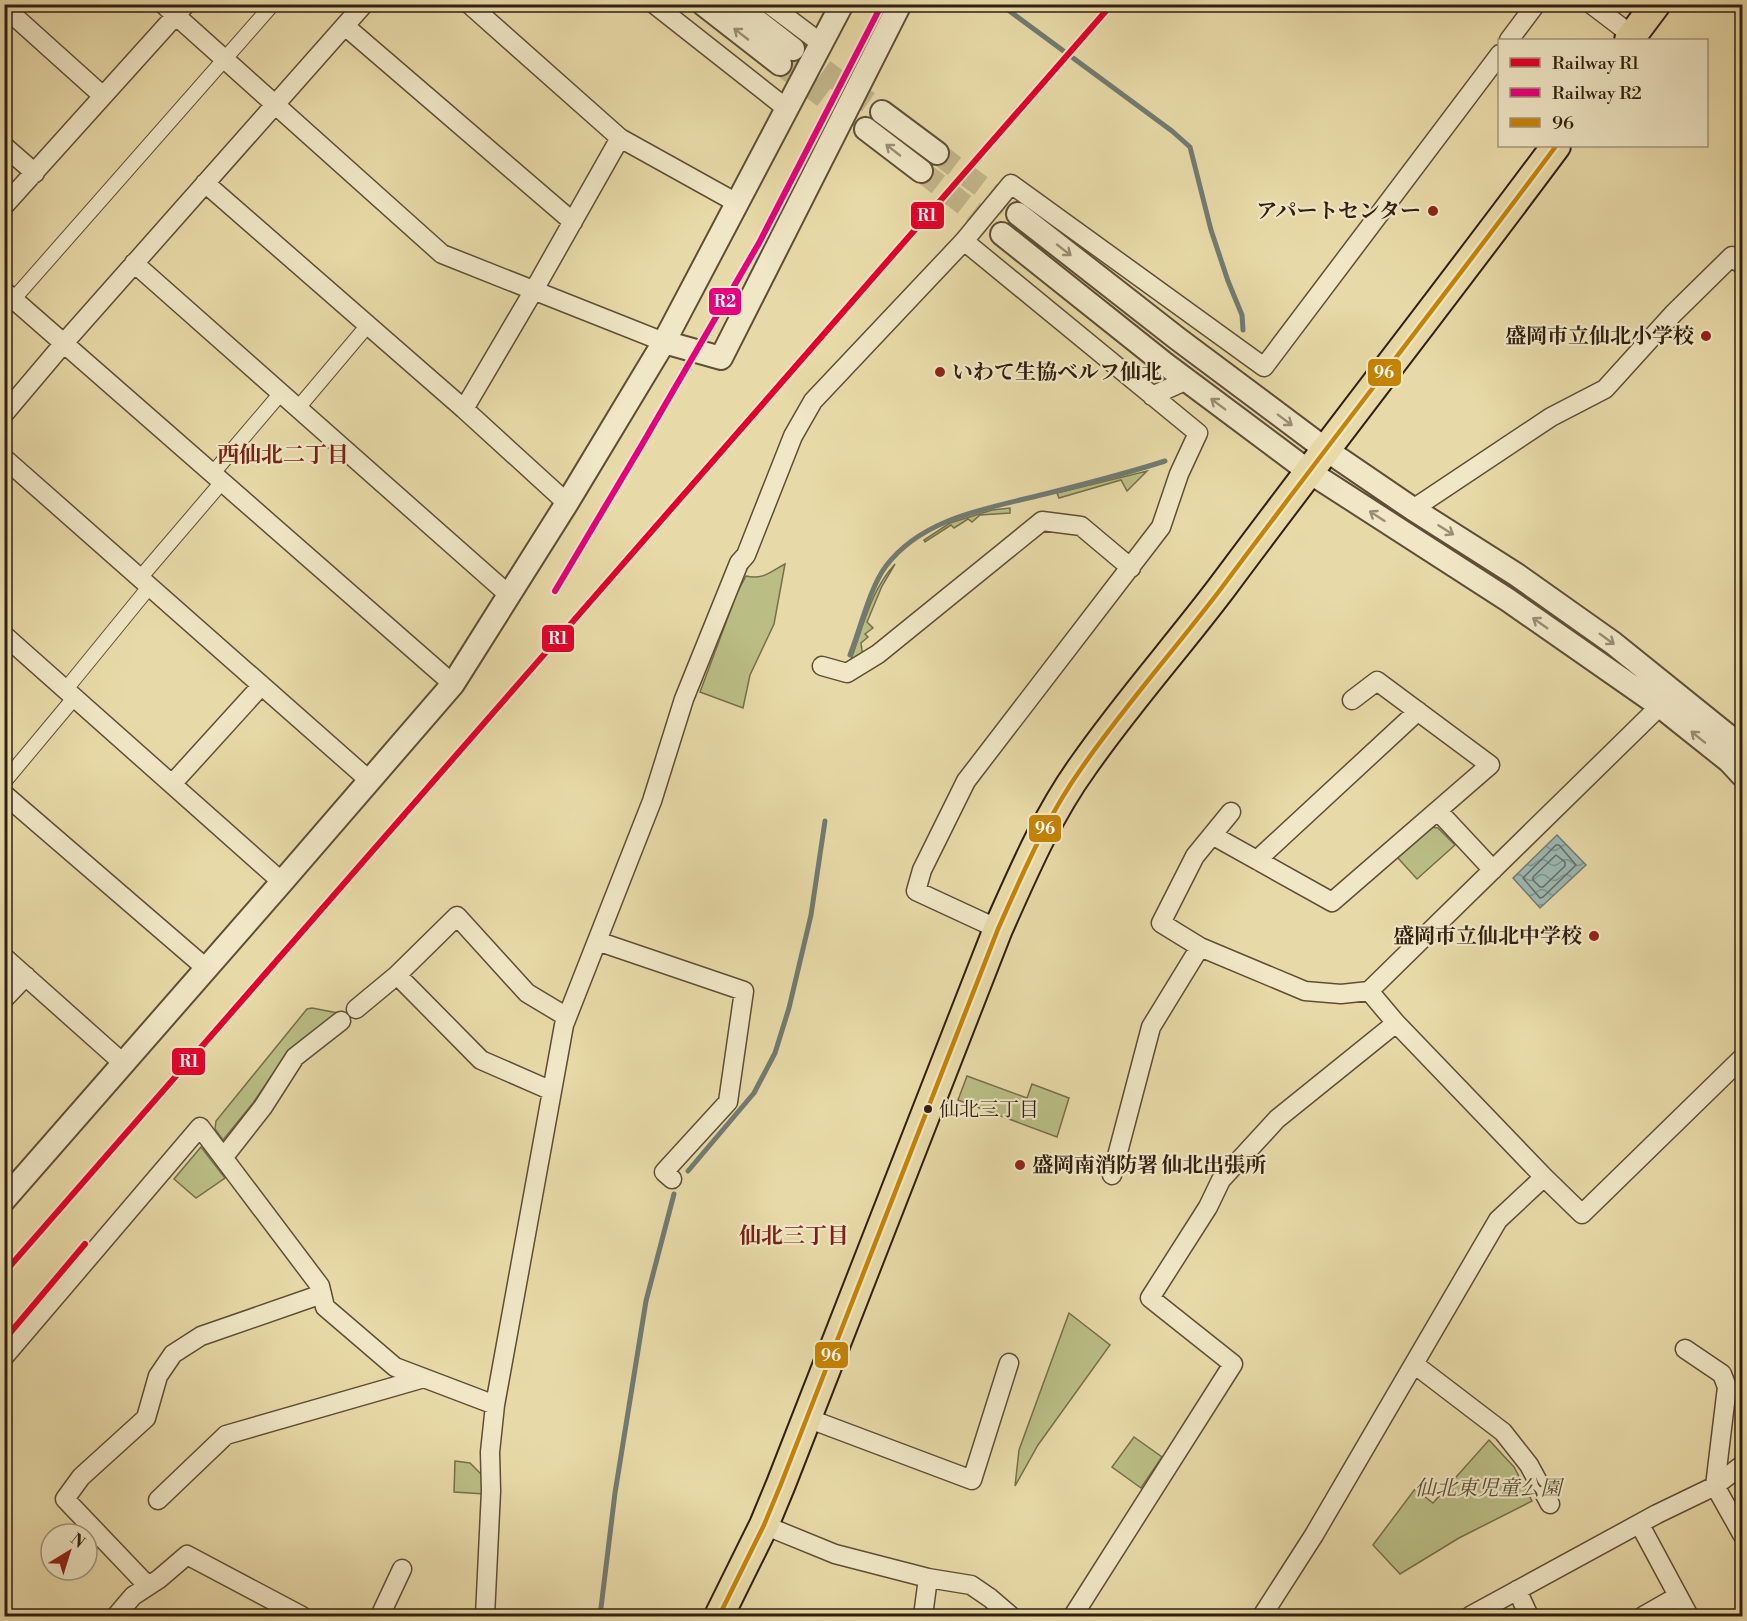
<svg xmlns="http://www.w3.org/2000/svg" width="1747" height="1621" viewBox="0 0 1747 1621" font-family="'Libre Bodoni','Noto Serif JP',serif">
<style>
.green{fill:#babe85;stroke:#766f4b;stroke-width:1.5}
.water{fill:url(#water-waves);stroke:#717b72;stroke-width:1.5}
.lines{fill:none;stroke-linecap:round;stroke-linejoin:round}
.shore{stroke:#666c62;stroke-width:1.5}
.stream{stroke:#717b72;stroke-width:5}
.tertiary-tunnel{stroke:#c3b58a;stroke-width:22;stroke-dasharray:22 11;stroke-linecap:butt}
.pedestrian-casing{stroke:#5f4e37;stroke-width:16}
.minor-casing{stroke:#5f4e37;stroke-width:21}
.tertiary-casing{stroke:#5f4e37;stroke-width:26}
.primary-casing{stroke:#312011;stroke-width:32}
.pedestrian{stroke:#f0e7c6;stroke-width:14}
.minor{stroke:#f0e7c6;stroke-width:18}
.tertiary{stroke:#f0e7c6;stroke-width:22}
.primary{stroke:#e8daa8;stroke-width:28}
.bus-1-casing{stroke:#f0e7c6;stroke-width:9}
.bus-1{stroke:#c68404;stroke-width:4.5}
.rail-1-casing{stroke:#f0e7c6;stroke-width:10}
.rail-2-casing{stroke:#f0e7c6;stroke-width:10}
.rail-1{stroke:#e4002b;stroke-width:6}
.rail-2{stroke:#e5007d;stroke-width:6}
.oneway{stroke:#9a8d75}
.poi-dot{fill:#8f2418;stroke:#f0e7c6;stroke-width:2}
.bus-dot{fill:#312011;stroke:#f0e7c6;stroke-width:2}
.labels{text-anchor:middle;stroke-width:4.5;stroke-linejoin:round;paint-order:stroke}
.bus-label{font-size:20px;fill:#312011;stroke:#f0e7c6;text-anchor:start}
.poi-label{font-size:21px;font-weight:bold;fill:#312011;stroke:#f0e7c6;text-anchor:end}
.park-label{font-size:21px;font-style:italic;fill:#5a4f34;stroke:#f0e7c6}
.neighbourhood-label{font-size:22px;font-weight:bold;fill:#7a1f14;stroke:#f0e7c6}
.line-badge{stroke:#f0e7c6;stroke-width:2}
.badge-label{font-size:16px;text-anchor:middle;font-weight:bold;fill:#fff}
</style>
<defs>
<pattern id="water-waves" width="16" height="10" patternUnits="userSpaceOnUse" patternTransform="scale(1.5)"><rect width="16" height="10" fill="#9cb8b3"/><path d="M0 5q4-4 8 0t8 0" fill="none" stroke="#809590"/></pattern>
</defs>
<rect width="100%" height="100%" fill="#e8daa8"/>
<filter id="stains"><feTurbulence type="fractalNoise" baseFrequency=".00333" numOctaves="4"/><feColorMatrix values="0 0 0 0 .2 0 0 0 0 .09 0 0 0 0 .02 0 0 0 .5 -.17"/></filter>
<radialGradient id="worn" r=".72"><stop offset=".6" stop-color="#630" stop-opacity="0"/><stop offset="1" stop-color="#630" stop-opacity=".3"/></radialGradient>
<path class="green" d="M1147,471L1127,491L1121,480L1059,498L1057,493Z
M1010,508V513L980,515L972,522L968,519L954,528L951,525L925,542L924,540L950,523L992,510Z
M785,564L774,624L750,675L743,708L700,692L737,593L746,576C763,580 770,572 785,564Z
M895,564L882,586L867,622L873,628L865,634L868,637L861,643L863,657L850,662C863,628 870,591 895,564Z
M1431,827L1438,828L1455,845L1417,879L1397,857Z
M312,1008L338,1013L289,1050L253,1103L223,1140L215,1129L216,1121L307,1009Z
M967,1076L1027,1098L1032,1084L1069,1098L1057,1137L958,1100Z
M201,1147L225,1178L196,1198L174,1179Z
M1069,1313L1110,1345L1038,1445L1015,1486L1019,1450Z
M1134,1437L1162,1457L1141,1488L1112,1467Z
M1489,1440L1514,1467L1532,1501L1459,1538L1400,1574L1373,1545L1415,1489L1433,1503Z
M455,1461L470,1463L484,1477V1494L454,1492Z"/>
<path class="water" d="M1557,835L1586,865L1540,908L1513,878Z"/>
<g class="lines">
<path class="shore" d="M1556,845H1559L1576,865L1543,897L1540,898L1523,878Z
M1556,855L1565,862V866L1543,887H1540L1533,880V877Z"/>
<path class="stream" d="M1000,4L1172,131L1190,147L1211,230L1228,281L1242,315L1243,330
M850,655C860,630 870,587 886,566C923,517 990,508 1045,494C1085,484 1125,474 1165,461
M688,1171L754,1093L775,1053L789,1008L811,915L825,821
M600,1616L615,1493L646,1301L674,1194"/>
<path class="tertiary-tunnel" d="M797,51L882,112
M780,64L866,129
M937,153L1018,214
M921,171L1002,234"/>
<defs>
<path id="pedestrian" d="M4,310L273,4
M298,408L368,325
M213,473L281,393
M140,578L222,482
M66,689L150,586
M4,782L75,697"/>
<path id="minor" d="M163,4L442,254L664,342
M469,4L620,138L737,203
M654,4L786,108
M769,4L822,44
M1591,4L1633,36
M4,7L103,96
M345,26L573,222
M1509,40L1536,4
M4,146L35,173
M205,183L464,409L567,503
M4,206L186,4
M964,241L1198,433L1179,474L1161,527L966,781L922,870L916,891L998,929
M134,263L509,595
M4,291L453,684
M1152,396L1187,380
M464,409L534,290L620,138
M4,414L64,343L364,4
M4,458L370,781
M1413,509L1551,417L1605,389L1673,314L1732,256L1742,265
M4,635L282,882
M822,666L847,673L878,654L1042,521L1081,526L1131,568
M172,784L261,686
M4,794L207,969
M1438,811L1493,870
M1212,835L1332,902L1490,765L1377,681L1352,700
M1257,860L1418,711
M597,941L744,991L728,1102L664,1172L672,1179
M1200,947L1161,923L1195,856L1231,812
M4,957L124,1064
M397,975L481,1060L552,1091
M1369,991L1396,1023L1544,1177L1582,1214L1742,1058
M4,999L26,976
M356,1009L397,975L457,916L527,993L567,1017
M223,1158L263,1107L295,1057L341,1021
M1112,1175L1151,1027L1200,947L1305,991L1341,994L1369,991L1660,706
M1685,1349L1722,1374L1727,1387L1715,1486L1742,1534
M4,1357L200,1127L320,1286L325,1307L395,1367L495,1405
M1414,1364L1503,1432L1529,1465L1550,1504
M807,1418L972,1480L1009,1363
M158,1500L226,1435L424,1378
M764,1525L835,1554L928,1578L971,1585L990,1598L1011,1616
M1640,1525L1689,1616
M148,1586L65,1499L81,1477L146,1418L158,1376L173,1354L201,1336L322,1294
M1517,1590L1529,1616
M116,1616L133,1596L159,1579L187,1555L302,1616
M380,1616L402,1569
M485,1616L491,1491L490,1452L495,1405L564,1025L652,801L684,699L739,563L746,555L793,436L813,401L964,241L1011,184L1264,367L1500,54
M923,1616L928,1578
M1073,1616L1233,1364L1150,1298L1208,1207L1221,1180L1277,1119L1396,1023
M1262,1616L1314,1535L1498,1220L1544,1177
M1470,1616L1657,1514L1715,1486L1742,1465
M1643,1616L1678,1596"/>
<path id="tertiary" d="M703,4L780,64
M735,4L793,49
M882,112L937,153
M866,129L921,171
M1018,214L1178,339L1325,449L1413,509L1517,575L1613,643L1742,747
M1002,234L1165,364L1308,471L1508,600L1660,706L1729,761L1742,775
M664,342L721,358L900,4
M4,1200L282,882L453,684L567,503L664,342L842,4"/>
<path id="primary" d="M1629,40L1656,4
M719,1616L764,1525L781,1484L998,929C1023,873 1047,816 1083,766C1126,704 1177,647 1223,586C1333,438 1446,294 1556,146"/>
</defs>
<use href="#pedestrian" class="pedestrian-casing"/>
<use href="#minor" class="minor-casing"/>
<use href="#tertiary" class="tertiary-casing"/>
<use href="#primary" class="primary-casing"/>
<use href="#pedestrian" class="pedestrian"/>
<use href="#minor" class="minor"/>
<use href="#tertiary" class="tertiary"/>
<use href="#primary" class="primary"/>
<defs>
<path id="bus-1" d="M719,1616L764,1525L781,1484L998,929C1023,873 1047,816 1083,766C1126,704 1177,647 1223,586C1333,438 1446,294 1556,146"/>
</defs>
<use href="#bus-1" class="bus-1-casing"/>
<use href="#bus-1" class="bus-1"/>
<defs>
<path id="rail-1" d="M4,1273L1112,4
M4,1340L85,1244"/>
<path id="rail-2" d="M555,591L640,448L759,243L882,4"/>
</defs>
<use href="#rail-1" class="rail-1-casing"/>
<use href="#rail-2" class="rail-2-casing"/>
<use href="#rail-1" class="rail-1"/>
<use href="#rail-2" class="rail-2"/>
</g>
<defs><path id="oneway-shaft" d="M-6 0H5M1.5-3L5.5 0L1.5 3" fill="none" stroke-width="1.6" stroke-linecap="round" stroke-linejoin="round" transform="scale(1.5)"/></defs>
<g class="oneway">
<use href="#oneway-shaft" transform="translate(741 34) rotate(-142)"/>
<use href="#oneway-shaft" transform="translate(893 150) rotate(-142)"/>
<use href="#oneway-shaft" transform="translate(1064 250) rotate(38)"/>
<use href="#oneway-shaft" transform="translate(1218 404) rotate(-143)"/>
<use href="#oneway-shaft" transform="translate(1285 420) rotate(37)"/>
<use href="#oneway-shaft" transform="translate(1377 516) rotate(-147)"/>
<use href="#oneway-shaft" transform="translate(1446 530) rotate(32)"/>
<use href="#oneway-shaft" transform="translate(1540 623) rotate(-145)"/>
<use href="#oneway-shaft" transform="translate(1607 639) rotate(36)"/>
<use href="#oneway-shaft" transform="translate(1698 737) rotate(-141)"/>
</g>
<g class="poi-dot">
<circle cx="1433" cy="211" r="6"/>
<circle cx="1706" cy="336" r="6"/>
<circle cx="940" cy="372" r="6"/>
<circle cx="1594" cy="936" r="6"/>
<circle cx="1020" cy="1165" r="6"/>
</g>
<circle class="bus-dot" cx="928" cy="1109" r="5"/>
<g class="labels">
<g class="bus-label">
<text x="939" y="1116">仙北三丁目</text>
</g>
<g class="poi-label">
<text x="1421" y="218">アパートセンター</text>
<text x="1694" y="343">盛岡市立仙北小学校</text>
<text x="952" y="379" text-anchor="start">いわて生協ベルフ仙北</text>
<text x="1582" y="943">盛岡市立仙北中学校</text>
<text x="1032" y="1172" text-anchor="start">盛岡南消防署 仙北出張所</text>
</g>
<g class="park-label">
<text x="1488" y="1495">仙北東児童公園</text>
</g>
<g class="neighbourhood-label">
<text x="283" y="462">西仙北二丁目</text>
<text x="794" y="1243">仙北三丁目</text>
</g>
</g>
<g class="line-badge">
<rect x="910" y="201" width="35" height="29" rx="6" fill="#e4002b"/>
<rect x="708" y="287" width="34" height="29" rx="6" fill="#e5007d"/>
<rect x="1367" y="358" width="35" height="29" rx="6" fill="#c68404"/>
<rect x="541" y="624" width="34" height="29" rx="6" fill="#e4002b"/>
<rect x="1028" y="814" width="34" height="29" rx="6" fill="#c68404"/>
<rect x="171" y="1047" width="35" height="29" rx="6" fill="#e4002b"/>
<rect x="814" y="1341" width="35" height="28" rx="6" fill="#c68404"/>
</g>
<g class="badge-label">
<text x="927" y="221">R1</text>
<text x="725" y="307">R2</text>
<text x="1384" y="378">96</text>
<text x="558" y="644">R1</text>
<text x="1045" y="834">96</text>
<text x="189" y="1067">R1</text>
<text x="831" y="1361">96</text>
</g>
<rect width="1747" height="1621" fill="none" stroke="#e8daa8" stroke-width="24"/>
<rect x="6" y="6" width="1735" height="1609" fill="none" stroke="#312011" stroke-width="3"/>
<rect x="12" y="12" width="1723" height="1597" fill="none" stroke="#312011" stroke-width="1.5"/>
<rect x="1498" y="39" width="210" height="108" fill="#f0e7c6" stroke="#a4977e" stroke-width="1.5"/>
<rect x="1510" y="58" width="30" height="9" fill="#e4002b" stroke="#a4977e" stroke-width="1.5"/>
<text x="1552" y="69" font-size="18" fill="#312011">Railway R1</text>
<rect x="1510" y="88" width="30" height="9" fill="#e5007d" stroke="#a4977e" stroke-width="1.5"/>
<text x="1552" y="99" font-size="18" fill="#312011">Railway R2</text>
<rect x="1510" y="118" width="30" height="9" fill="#c68404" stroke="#a4977e" stroke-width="1.5"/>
<text x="1552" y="129" font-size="18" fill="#312011">96</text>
<g transform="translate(69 1552) rotate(38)"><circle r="28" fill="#f0e7c6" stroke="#a4977e" stroke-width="1.5"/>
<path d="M0-4.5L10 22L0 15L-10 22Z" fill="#8f2418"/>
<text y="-9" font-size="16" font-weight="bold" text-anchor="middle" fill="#312011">N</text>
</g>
<rect width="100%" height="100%" filter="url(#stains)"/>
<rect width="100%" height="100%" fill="url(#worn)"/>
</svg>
